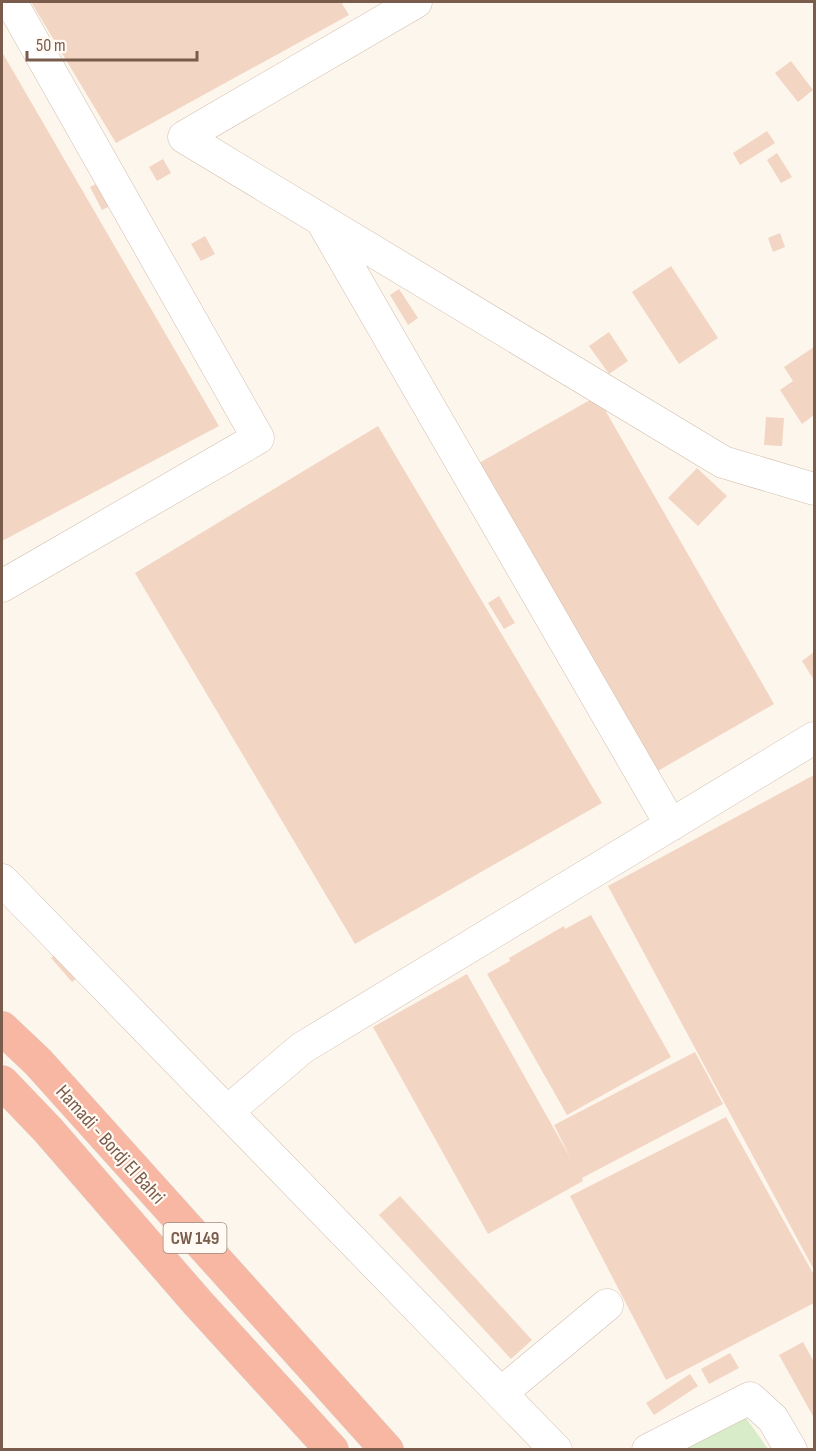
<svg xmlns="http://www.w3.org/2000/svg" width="816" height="1451" viewBox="0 0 816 1451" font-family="'Sofia Sans Condensed',sans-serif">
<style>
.green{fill:#d8ecc9}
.building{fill:#f3d5c3}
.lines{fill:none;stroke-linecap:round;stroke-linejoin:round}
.minor-casing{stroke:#d1beb0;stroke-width:33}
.highway-casing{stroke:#dad1cd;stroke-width:34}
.minor{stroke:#fff;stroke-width:32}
.highway{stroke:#f7b7a3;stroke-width:33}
.labels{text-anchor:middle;stroke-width:4.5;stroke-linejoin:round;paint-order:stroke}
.shield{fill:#fffaf3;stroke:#a28b7f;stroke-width:1.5}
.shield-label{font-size:18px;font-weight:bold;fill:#7a5c4d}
.street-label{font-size:20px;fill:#7a5c4d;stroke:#fffaf3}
</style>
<rect width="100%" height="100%" fill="#fdf6ec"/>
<path class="green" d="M735,1413L746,1418L768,1449L666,1450Z"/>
<path class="building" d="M31,2H341L349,15L116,143Z
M2,52L219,426L2,541Z
M791,61L813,90L798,102L775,73Z
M767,131L775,143L740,165L733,153Z
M777,153L792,177L781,183L767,160Z
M163,159L171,173L157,181L149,167Z
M100,182L112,205L102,210L90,187Z
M780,233L785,247L773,252L768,238Z
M205,236L215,254L201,261L191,244Z
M671,266L718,338L679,364L632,292Z
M399,289L418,318L408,325L390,295Z
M609,332L628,361L609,374L589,346Z
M814,347V415L802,424L780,390L793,381L784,367Z
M597,396L774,704L656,772L479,463Z
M766,417L784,418L782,446L764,445Z
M378,426L602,803L355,944L135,573Z
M697,468L727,496L698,526L668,498Z
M499,596L515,623L504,629L488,603Z
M814,652V680L802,661Z
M814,775V1270L608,886Z
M591,915L671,1057L567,1115L487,974L510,961L509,958L564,926L565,929Z
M59,951L81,975L72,982L51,958Z
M467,974L571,1159L554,1125L695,1052L723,1104L582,1178L583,1181L488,1234L373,1027Z
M726,1117L814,1275V1303L666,1380L570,1196Z
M400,1196L532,1340L511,1359L379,1215Z
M803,1342L814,1362V1418L779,1355Z
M730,1353L739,1368L709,1384L701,1369Z
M690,1374L698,1386L654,1415L646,1403Z"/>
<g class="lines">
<defs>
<path id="minor" d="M416,2L184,137L723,462L814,489
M323,223L671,825
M2,586L258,438L11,2
M2,880L556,1450
M228,1111L302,1048L814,738
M501,1393L607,1305
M648,1450L750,1398L773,1419L791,1450"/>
<path id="highway" d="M2,1028L38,1062L387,1450
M2,1082L48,1130L197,1302L332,1450"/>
</defs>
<use href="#minor" class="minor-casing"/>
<use href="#highway" class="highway-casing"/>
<use href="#minor" class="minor"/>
<use href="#highway" class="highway"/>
</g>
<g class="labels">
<rect class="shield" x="163.5" y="1223" width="63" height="30" rx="4.5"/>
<g class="shield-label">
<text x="195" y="1244">CW 149</text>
</g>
<g class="street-label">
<text transform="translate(111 1144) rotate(48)" y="7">Hamadi - Bordj El Bahri</text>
</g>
</g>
<rect width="816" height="1451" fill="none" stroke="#7a5c4d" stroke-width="6"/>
<path d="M27 51v9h170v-9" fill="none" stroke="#7a5c4d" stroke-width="3"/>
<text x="36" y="51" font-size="18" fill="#7a5c4d" stroke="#fffaf3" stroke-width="4.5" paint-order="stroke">50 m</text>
</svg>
